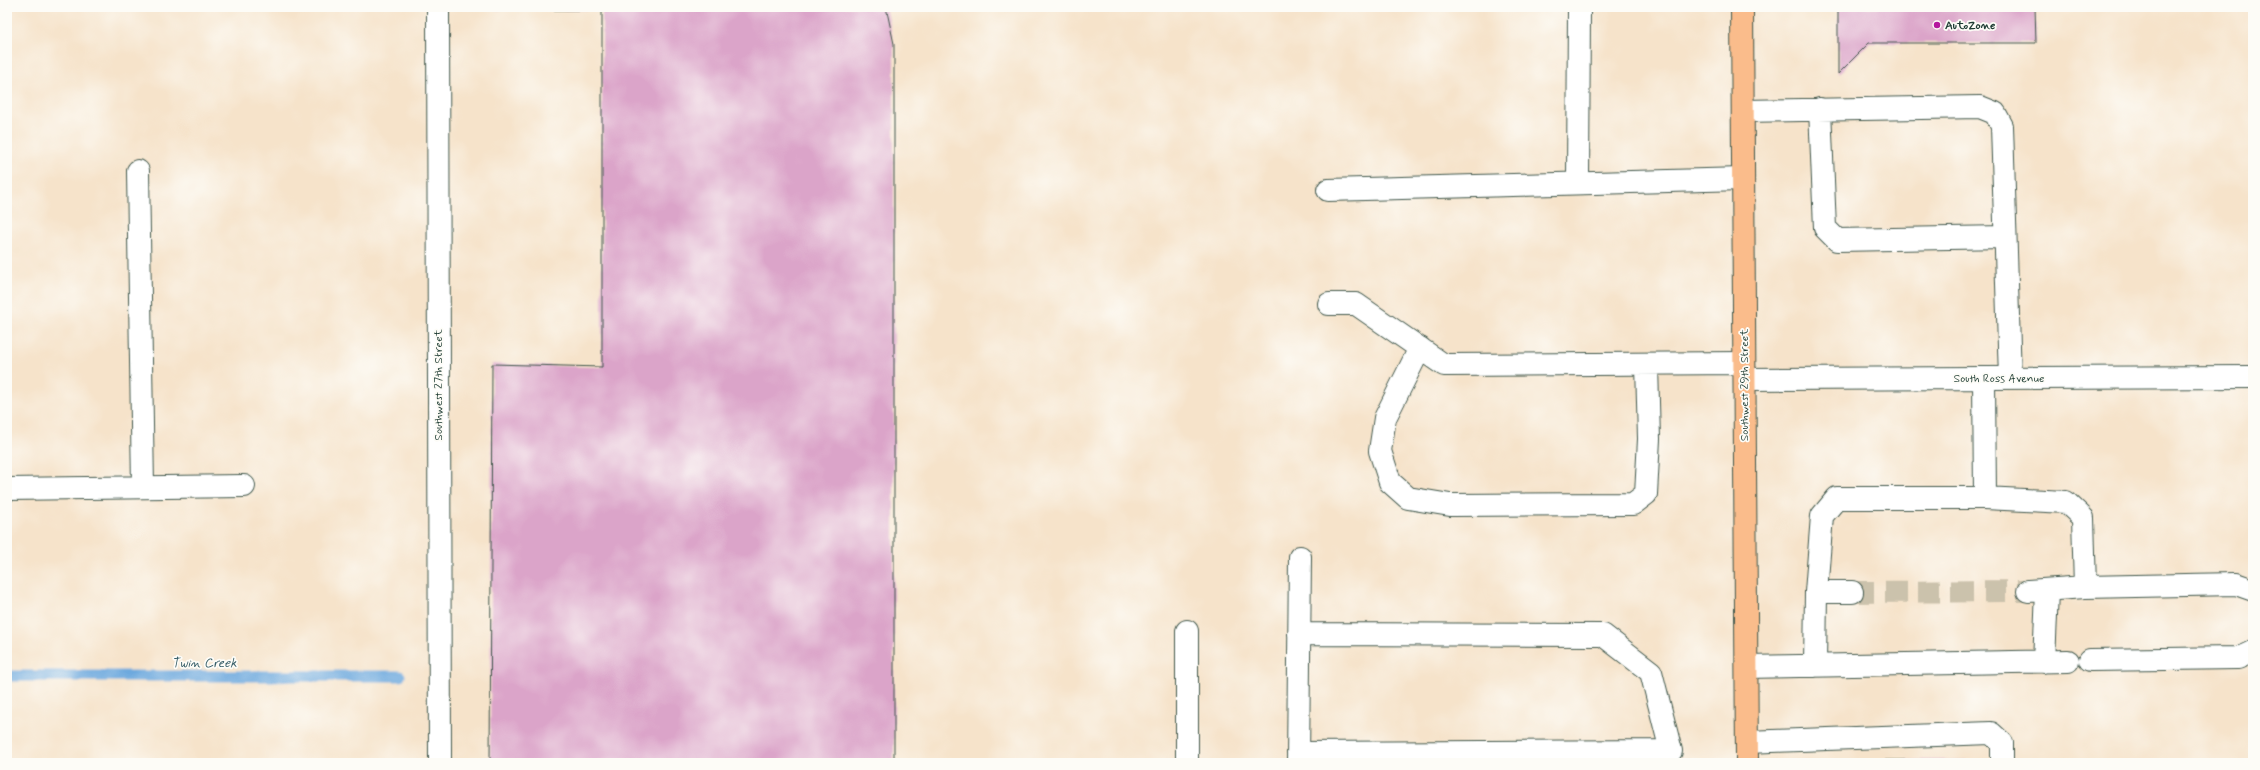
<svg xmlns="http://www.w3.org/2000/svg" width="2260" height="770" viewBox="0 0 2260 770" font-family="Mynerve,sans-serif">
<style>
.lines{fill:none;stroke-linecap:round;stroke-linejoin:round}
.stream{stroke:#6da9de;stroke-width:11}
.building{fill:#dba4c9}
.minor-tunnel{stroke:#cbc2ac;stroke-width:22;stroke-dasharray:22 11;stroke-linecap:butt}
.minor-casing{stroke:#3f564a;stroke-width:24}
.major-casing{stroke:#3f564a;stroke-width:24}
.minor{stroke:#fff;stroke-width:22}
.major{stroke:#fabc8b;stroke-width:22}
.poi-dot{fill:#b5179e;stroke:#fdfcf7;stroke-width:1.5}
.labels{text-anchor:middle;stroke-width:3.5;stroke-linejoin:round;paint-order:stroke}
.poi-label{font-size:12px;font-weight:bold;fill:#1f3d34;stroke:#fdfcf7;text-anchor:start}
.street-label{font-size:12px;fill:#1f3d34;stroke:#fdfcf7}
.water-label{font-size:13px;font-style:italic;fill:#365d67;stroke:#fdfcf7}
</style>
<rect width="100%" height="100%" fill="#fdfcf7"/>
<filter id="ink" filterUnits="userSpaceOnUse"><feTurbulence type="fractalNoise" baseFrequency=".025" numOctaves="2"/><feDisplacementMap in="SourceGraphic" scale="8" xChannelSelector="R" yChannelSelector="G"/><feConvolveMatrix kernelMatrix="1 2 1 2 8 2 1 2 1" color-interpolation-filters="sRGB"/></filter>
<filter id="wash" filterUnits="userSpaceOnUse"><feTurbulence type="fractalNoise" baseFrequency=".012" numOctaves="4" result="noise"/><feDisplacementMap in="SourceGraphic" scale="16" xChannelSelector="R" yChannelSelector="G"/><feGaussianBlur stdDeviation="0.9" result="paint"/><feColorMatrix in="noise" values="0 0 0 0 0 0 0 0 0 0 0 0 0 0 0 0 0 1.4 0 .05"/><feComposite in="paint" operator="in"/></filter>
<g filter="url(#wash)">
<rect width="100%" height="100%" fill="#f6e3ca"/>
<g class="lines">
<path class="stream" d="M7,676H400"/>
</g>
<g id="blocks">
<path class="building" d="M486,7H886L894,44V763H490L492,364L602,367V10H486Z
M1838,7H2035L2036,43H1869L1838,74Z
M1869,760H1966V763H1869Z"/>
</g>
</g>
<g filter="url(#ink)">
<use href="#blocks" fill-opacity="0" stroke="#3f564a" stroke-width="1"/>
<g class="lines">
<path class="minor-tunnel" d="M1852,592L2028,591"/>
<defs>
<path id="minor" d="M438,7L440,763
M1820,109L1825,228L1837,240L2005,237
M1743,111L1980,107L1995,113L2002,126L2010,378
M138,171L143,487
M1578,183L1579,7
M1328,190L1743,179
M1329,304H1356L1444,365L1744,363
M1420,348L1385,418L1380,451L1390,482L1408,498L1450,505L1633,504L1646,494L1649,439L1647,365
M1745,379L2253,377
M7,489L244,486
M1985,498L2066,502L2083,518L2085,587
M2028,591L2085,587L2236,584L2253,590
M1816,592H1852
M1187,631V763
M2090,660L2238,658L2253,651
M2044,662L2047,591
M1815,666L1816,592L1822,516L1837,498H1985L1984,378
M1747,667L2068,661
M1747,742L1991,733L2002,743V763
M1298,753L1671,751L1651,672L1603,635L1299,634
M1298,763L1300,557"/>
<path id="major" d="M1742,7L1747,763"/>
</defs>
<use href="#minor" class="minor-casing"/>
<use href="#major" class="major-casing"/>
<use href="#minor" class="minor"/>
<use href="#major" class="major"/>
</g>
</g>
<circle class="poi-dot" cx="1937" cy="25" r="4"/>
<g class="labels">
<g class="poi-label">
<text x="1945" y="29">AutoZone</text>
</g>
<g class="street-label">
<text x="1999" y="382">South Ross Avenue</text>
<text transform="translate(438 385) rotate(-90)" y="4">Southwest 27th Street</text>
<text transform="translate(1744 385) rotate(-90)" y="4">Southwest 29th Street</text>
</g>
<g class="water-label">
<text x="204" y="667">Twin Creek</text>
</g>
</g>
<rect width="2260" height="770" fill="none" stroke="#fdfcf7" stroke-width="24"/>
</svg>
